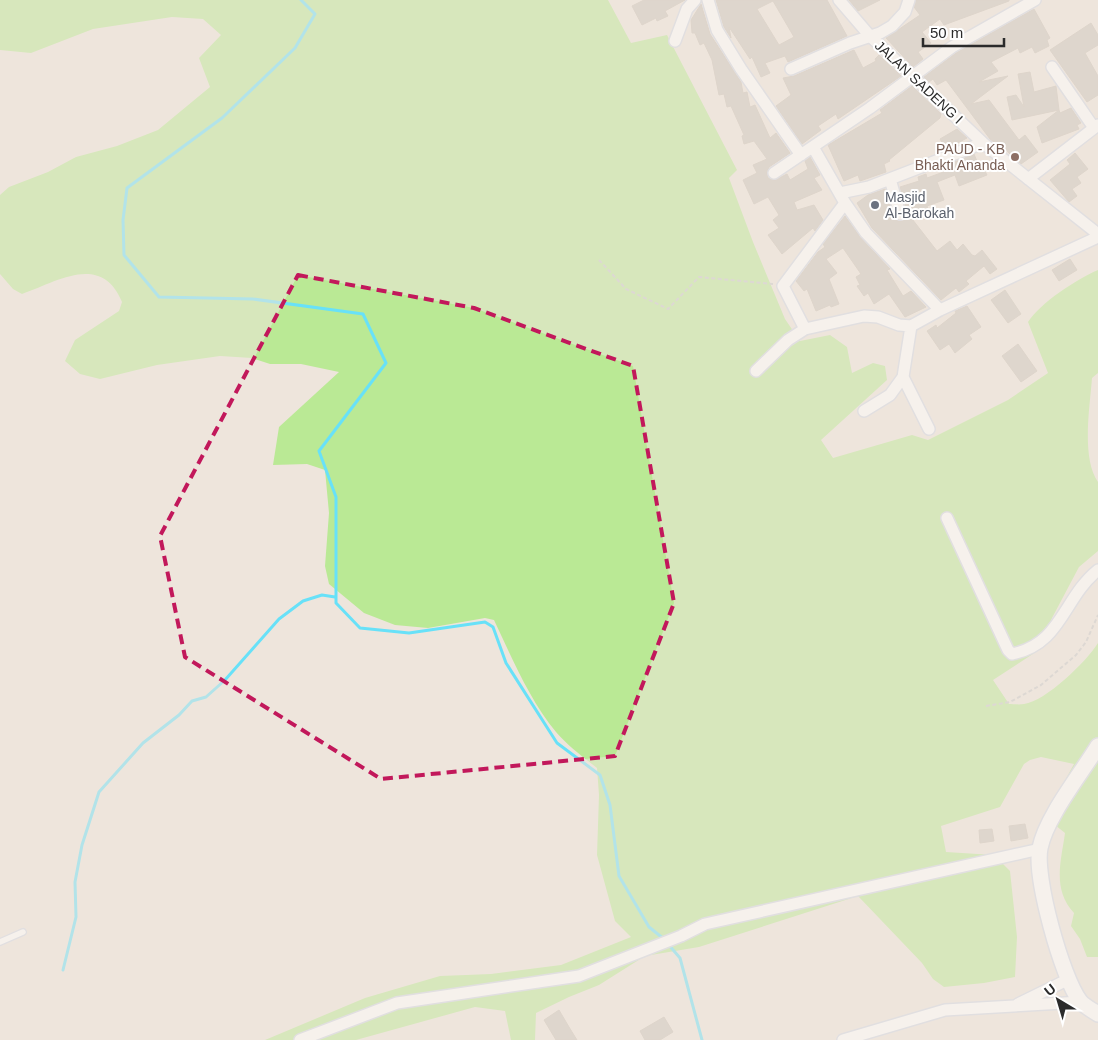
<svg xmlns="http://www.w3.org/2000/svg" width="1098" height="1040" viewBox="0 0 1098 1040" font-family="Helvetica,sans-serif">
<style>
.green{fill:#bae995}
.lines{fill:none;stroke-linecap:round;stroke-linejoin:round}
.stream{stroke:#68e1f8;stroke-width:3}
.building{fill:#c9c3bb;stroke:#cac1b6;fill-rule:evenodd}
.lane-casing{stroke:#d1d7e5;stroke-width:8}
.street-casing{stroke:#d1d7e5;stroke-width:14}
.secondary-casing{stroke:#d1d7e5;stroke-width:18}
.path{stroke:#c8c8c8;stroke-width:2;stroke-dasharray:4 2.5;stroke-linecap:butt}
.lane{stroke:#fff;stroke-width:5.5}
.street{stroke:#fff;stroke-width:11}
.secondary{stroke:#fff;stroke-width:15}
.marked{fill:none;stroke:#c2185b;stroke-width:4;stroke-dasharray:10 6;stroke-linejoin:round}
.education-dot{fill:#8d6e63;stroke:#fff;stroke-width:2}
.worship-dot{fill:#6b7280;stroke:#fff;stroke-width:2}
.labels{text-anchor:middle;stroke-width:4;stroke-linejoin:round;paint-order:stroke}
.street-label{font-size:14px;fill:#2b2b2b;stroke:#fff}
.education-label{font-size:14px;fill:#785e54;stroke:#fff;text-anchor:end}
.worship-label{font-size:14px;fill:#5b616d;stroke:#fff;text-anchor:start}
</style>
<rect width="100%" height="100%" fill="#eee5dc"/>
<path class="green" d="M0,0H608L631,43L667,35L737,170L729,178L753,242L785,319L800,341L830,335L847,347L852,373L873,363L885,366L887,380L821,440L833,458L912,435L928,440L1008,400L1048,373L1028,322C1040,303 1077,279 1098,270V373L1092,378C1090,406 1081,458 1098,482V551L1079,567L1052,618L1039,650L993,680L1009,704C1013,704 1019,705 1024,704C1046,701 1086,662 1098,643V957H1087L1080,939L1071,926L1074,913C1052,889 1061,862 1065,833L1045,817L1074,764L1041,757L1030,760L1024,764L1000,807L941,826L946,852L994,855L1010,871L1017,937L1015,977L984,983L944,987L933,979L922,963L858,896L699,947L645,956L599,985L569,997L536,1013L535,1040H511L505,1011L475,1007L356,1040H265L365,998L440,976L491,974L561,965L631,937L615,921L597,855L599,795L597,768C583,757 568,746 556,732C529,699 512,658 494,620L485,618L428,628L395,625L364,613L329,584L325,566L329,513L325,470L307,464L273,465L279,427L339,372L301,364H270L252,358L220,356L157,365L100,379L80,374L65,361L75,340L119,311L122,302C101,252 57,282 22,294L13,289L0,274V195L9,187L48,172L76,157L117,146L158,130L210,87L199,58L221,35L203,19L172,17L93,29L31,53L0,50Z"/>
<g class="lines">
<path class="stream" d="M301,0L315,14L295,48L222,118L127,188L123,220L124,255L159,297L253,299L363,314L386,363L319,451L336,497V603L360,628L409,633L485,622L493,627L506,663L557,743L600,775L610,805L619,876L649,927L664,939
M668,944L680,958L702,1040
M63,970L76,917L75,882L82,845L99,792L143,743L179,715L192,701L206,697L225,680L279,619L303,601L322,595L335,597"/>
</g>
<path class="building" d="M644,0H685L665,11L668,16L657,21L656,18L642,25L632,6Z
M716,0H827L847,36L788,62L785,56L765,63L770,73L761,77L752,57L750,59L729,27L731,38L724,27ZM773,1L794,37L779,45L757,9Z
M849,0H880L858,11Z
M916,0H1009V1L944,25L940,19L922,32L931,43L918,52L923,59L913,67L886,38L920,15L914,7Z
M701,4L710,34L741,82L743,93L747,92L750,107L755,105L770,138L776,133L790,153L769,167L767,173L768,178L775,180L787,174L790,180L808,169L805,161L810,157L820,175L814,178L822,190L794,202L797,210L814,205L823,220L815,231L813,228L782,254L768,235L779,228L773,220L779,215L768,197L754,204L743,180L757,173L753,165L767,159L754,141L744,144L742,136L744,135L731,106L727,107L724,94L719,95L712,60L704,43L700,45L695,33H692L691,20Z
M1034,9L1050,38L1047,40L1049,46L1035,53L1032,47L1020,53L1018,48L991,62L998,71L979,82L1008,76L971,104L989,100L1019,140L1025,135L1038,152L1021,164L997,142L995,143L990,139L946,80L937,85L933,79L929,82L924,77L956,53Z
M1091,23L1098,35V45L1085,53L1098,76V95L1087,102L1050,50Z
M854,50L863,68L876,61L875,59L879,55L901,76L838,119L836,114L818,126L821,130L802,144L776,106L791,95L783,78L794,76Z
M1030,72L1034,92L1056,86L1059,110L1012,120L1007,97L1016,95L1024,107L1018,74Z
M912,86L941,114L940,118L889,160L890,161L884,164L886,172L860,181L858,175L844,181L828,145L882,113L880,110Z
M1071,108L1081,123L1077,125L1079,129L1042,143L1037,127L1059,110L1060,113Z
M957,129L967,138L946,149L940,139Z
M1075,153L1088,169L1077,177L1081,183L1072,189L1077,196L1069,202L1050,180L1070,164L1067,160Z
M974,154L979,166L982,165L987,175L959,186L955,175L937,182L944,200L927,206L928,209L909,215L937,251L950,241L957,250L963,244L972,255L975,256L982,250L997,269L990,274L984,266L966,281L969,284L959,292L956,288L941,300L872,228L857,203L868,195L885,189L893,217L898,221H903L907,212L900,187L919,181L918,177L926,174L927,178L949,170L947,165Z
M845,216L861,238L890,269L887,270L903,296L911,291L926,307L905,317L889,294L874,304L868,293L864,296L857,286L860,285L856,277L861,274L843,248L826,259L837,273L829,279L839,304L831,307L830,305L816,311L807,289L804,291L796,281L818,252L825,247L823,244Z
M1070,259L1077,270L1059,281L1052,270Z
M1005,290L1021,314L1008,323L991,300Z
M967,306L981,327L969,335L972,339L955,353L949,344L940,350L927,331L936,325L937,328L956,313L955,311Z
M1018,344L1037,371L1021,382L1002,356Z
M1025,824L1028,838L1011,841L1009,826Z
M992,829L994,841L980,843L979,830Z
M559,1010L569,1027L577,1040H556L544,1020Z
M664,1017L673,1032L660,1040H645L640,1031Z"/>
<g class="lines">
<defs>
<path id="lane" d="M0,942L23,932"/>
<path id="street" d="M708,0L717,30L741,69L801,155
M839,0L870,36L983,143L1098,234
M675,41L687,9L695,0
M1052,67L1094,128
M791,69L850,43L880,33L892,26L905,12L909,0
M813,147L845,203L866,233L940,310
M774,173L870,108L952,47L1035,0
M890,179L900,214
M1028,179L1098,125
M840,193L869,187L983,143
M911,326L903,377L929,429
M805,329L864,316L878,317L899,325L911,326L940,310L1098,237
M756,371L788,340L805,329L783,286L845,203
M864,411L890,395L903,377
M947,518L1008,650L1012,654C1062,644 1063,598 1098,570
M1018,1004L1067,980
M300,1040L397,1003L579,976L681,936L705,924L1040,849
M843,1040L945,1010L1081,1002"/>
<path id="secondary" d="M1098,746C1081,774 1046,817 1040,848C1034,876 1062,978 1080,1001C1084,1006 1092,1010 1098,1014"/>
</defs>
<use href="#lane" class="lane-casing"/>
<use href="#street" class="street-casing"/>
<use href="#secondary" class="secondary-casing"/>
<path class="path" d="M599,260L626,289L668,309L699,277L773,284
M986,706L1010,702L1041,685L1076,655L1086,642L1098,615"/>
<use href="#lane" class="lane"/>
<use href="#street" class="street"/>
<use href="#secondary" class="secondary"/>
</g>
<path d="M0 0H1098V1040H0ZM298,275L474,308L633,366L674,603L615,756L381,779L185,657L160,536Z" fill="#eee5dc" fill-opacity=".55" fill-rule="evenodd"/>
<path class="marked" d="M298,275L474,308L633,366L674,603L615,756L381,779L185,657L160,536Z"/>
<circle class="education-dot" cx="1015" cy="157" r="5"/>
<circle class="worship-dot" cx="875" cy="205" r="5"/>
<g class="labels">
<g class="street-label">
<text transform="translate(919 82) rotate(43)" y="5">JALAN SADENG I</text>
</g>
<g class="education-label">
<text x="1005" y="154">PAUD - KB<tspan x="1005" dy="16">Bhakti Ananda</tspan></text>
</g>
<g class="worship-label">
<text x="885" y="202">Masjid<tspan x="885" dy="16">Al-Barokah</tspan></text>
</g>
</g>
<g transform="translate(1058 1000) rotate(322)" stroke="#ffffff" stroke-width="4" paint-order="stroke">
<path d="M0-4L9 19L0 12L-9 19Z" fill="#2b2b2b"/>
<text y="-8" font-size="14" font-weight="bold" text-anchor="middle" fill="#2b2b2b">U</text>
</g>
<path d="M923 38v8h81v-8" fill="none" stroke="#2b2b2b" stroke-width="2.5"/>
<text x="930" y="38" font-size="15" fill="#2b2b2b" stroke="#ffffff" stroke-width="4" paint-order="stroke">50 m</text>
</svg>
